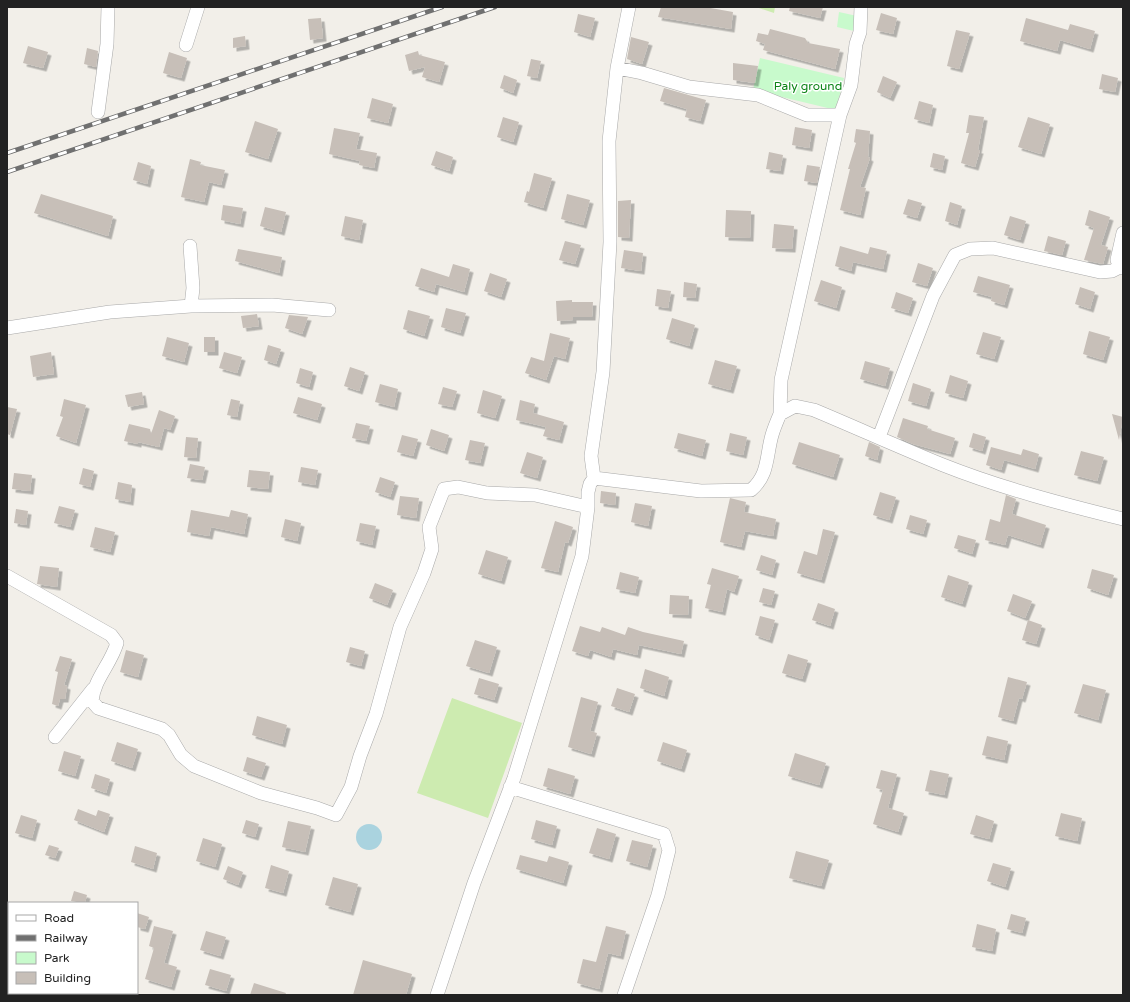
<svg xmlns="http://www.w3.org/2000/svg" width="1130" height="1002" viewBox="0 0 1130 1002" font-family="'Varela Round',sans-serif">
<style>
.grass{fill:#cdebb0}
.park{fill:#c8facc}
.water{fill:#aad3df}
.building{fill:#c7bfb8;filter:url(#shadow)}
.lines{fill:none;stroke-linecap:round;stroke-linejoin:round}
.minor-casing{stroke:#a9a9a9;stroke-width:14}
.minor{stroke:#fff;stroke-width:13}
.rail-casing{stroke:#707070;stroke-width:4.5}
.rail{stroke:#fff;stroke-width:3;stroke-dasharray:9;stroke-linecap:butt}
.labels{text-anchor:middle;stroke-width:3;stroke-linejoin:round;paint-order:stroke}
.park-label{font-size:12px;fill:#0c8416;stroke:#fff}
</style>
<defs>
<filter id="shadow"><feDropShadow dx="3.5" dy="3.5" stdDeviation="0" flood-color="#0004"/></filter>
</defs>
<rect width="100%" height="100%" fill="#f2efe9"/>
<path class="grass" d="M756,7H775L774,13Z
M452,698L522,723L488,818L417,793Z"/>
<path class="park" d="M839,12L857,16L854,31L837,27Z
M760,58L844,78L836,110L753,90Z"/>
<path class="water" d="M356 837a13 13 0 1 1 26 0a13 13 0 1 1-26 0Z"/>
<path class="building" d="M661,7H705L733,12L731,29L658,17Z
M790,7H823L820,18L789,11Z
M881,13L897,18L893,34L876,30Z
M578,14L595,18L590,37L574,32Z
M321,18L323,38L310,40L308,19Z
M1026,18L1068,30L1070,24L1095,31L1090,49L1060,40L1057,51L1020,41Z
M770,29L805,38L808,43L840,49L835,69L763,50L765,44L756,41L758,33L768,35Z
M956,30L970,33L959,69L947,66Z
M245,36L246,46L233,48V38Z
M631,37L649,42L642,64L627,59Z
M28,46L48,52L43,68L23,63Z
M87,48L98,51L96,67L84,64Z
M418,51L419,55L445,62L439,82L422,77L425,67L409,71L405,55Z
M169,52L187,58L181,78L163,73Z
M531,59L541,61L537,78L527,76Z
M733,63L758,66L755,83L733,80Z
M1102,74L1118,78L1115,92L1099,89Z
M504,75L517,80L513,93L500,88Z
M883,76L897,82L890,98L877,92Z
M664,88L706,100L700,121L685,117L687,109L660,101Z
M372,98L393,104L388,123L367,118Z
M919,101L933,105L929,123L914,119Z
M969,115L984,117L978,150H980L975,167L961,163L969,133H966Z
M503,117L519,122L513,142L497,137Z
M1028,117L1050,124L1041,154L1018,147Z
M255,121L278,129L268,159L245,152Z
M795,127L812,130L809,148L792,145Z
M334,128L360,133L356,149L377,153L374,168L359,165L360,161L329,154Z
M856,129L870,131L868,157L870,158L860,187L866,188L860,215L840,210L850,169H848L856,143L854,142Z
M436,151L453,157L449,171L431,165Z
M769,152L783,155L780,171L766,169Z
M933,153L945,156L942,170L930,167Z
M190,159L201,162L200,165L225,170L221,185L209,182L204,202L181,197Z
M138,162L151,166L147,184L133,180Z
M807,165L820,167L817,183L804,181Z
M534,173L552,178L543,208L524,202L527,191L529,192Z
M41,194L113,216L108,236L34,213Z
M567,194L590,200L583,225L561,219Z
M908,199L922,203L917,218L903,214Z
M631,200L629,238L618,237V201Z
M950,202L962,206L957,225L945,221Z
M223,205L243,208L240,224L221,220Z
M265,207L286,212L281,232L260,226Z
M726,210L751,211L750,238L725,237Z
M1089,210L1110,217L1101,245L1108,247L1103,264L1084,260L1094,228L1085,225Z
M345,216L363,220L359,240L341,236Z
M1010,216L1026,221L1020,240L1004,235Z
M774,224L794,226L792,249L772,248Z
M1048,236L1066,241L1062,255L1044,251Z
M565,241L581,245L575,264L559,260Z
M840,246L868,254L870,247L887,251L883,269L853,262L851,271L835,266Z
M238,249L282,257L279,273L235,261Z
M624,250L643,253L641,271L621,268Z
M918,263L933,268L927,286L912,282Z
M453,264L470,269L464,292L436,284L434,292L415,286L421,268L449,277Z
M490,273L507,279L501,297L484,291Z
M978,276L1010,285L1004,305L991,301L992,297L973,292Z
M821,280L842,287L836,308L814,301Z
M684,282L697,284L695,298L683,297Z
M1080,287L1095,292L1090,309L1075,304Z
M657,289L671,291L668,308L655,306Z
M896,292L913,298L908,313L891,308Z
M572,300V302H593L592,317H573V320L557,321L556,301Z
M446,308L466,313L460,333L441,327Z
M408,310L430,316L424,336L403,329Z
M257,314L259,326L243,328L241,316Z
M289,315L308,317L302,334L285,328Z
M672,318L695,325L689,346L666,339Z
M1089,331L1110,337L1103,360L1083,354Z
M983,332L1001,337L994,359L976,354Z
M550,333L570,338L565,359L554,356L546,380L525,373L531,357L544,361Z
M167,337L189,343L184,362L162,356Z
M204,337H215V352H204Z
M268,345L281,349L276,364L264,360Z
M51,352L54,374L33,377L30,356Z
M224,352L242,357L237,373L219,368Z
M715,360L737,366L730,390L708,384Z
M865,361L890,368L885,386L860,379Z
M350,367L365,372L359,391L344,386Z
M300,368L313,372L309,387L296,383Z
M950,375L968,381L963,398L945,393Z
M913,383L931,389L926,406L908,401Z
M380,384L398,389L394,407L375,402Z
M443,387L457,391L452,407L438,404Z
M483,390L502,396L495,418L477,413Z
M142,392L144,404L128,407L125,395Z
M298,397L322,404L317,420L293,413Z
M64,399L86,405L76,443L56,436L63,417L60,416Z
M231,399L240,401L237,417L227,415Z
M520,400L535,404L533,413L564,422L559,440L543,436L546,427L516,420Z
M7,407L17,409L10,435L7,434Z
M159,410L175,416L170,430L164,428L159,447L138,442V444L124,441L129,424L150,429L151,434Z
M1112,414L1123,417L1119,440Z
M903,418L928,426L927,429L955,438L950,454L913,444L897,437Z
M356,423L370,426L366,441L352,438Z
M431,429L449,435L444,451L426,445Z
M678,433L706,440L702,456L674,448Z
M730,433L747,437L743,455L726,451Z
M973,433L986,437L982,451L969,447Z
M402,435L418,439L413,456L397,452Z
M186,437L198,438L196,458L184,457Z
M470,440L485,443L480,463L465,460Z
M799,442L840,455L833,477L792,464Z
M869,442L880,447L877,460L865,456Z
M991,447L1021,455L1023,449L1039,454L1035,469L1004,460L1001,470L986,465Z
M1081,451L1104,457L1097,481L1074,475Z
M527,452L543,457L537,478L520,473Z
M190,464L205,467L202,480L187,478Z
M301,467L318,470L315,485L298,482Z
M83,468L94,471L90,487L79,484Z
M249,470L270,472L268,489L247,487Z
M14,473L32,475L30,491L12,489Z
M380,477L395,482L390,497L375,492Z
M118,482L132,485L130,502L115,499Z
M601,491L616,493L615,505L600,503Z
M880,492L896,497L889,520L873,515Z
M1006,495L1016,499L1012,514L1046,525L1040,545L1008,535L1005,545L985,540L990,519L1000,522Z
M400,496L419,498L416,518L397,515Z
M730,498L746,502L744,512L776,519L773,536L745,531L741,547L720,542Z
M635,503L652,506L648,526L631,522Z
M59,506L75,510L70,527L54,523Z
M16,509L28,511L26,525L14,523Z
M191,510L229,517L231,510L248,514L244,534L211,527L209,536L187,532Z
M910,515L927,520L923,534L906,529Z
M285,519L301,523L297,541L281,537Z
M555,521L573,527L568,543L565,542L558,572L541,568Z
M360,523L376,526L372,545L356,541Z
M95,527L115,532L110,552L90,547Z
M823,529L835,532L821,580L797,573L804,551L817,555Z
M958,535L976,540L972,554L954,548Z
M486,550L508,557L501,581L478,574Z
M761,555L776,560L772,575L756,570Z
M40,566L59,568L57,587L37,584Z
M712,568L739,576L734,592L727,589L722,612L705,608L711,585L707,584Z
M1092,569L1114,575L1108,595L1087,588Z
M620,572L639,577L635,593L616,589Z
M948,575L969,582L962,604L941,597Z
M375,583L393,590L387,605L369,598Z
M763,588L775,591L771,605L759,602Z
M1013,594L1032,601L1025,618L1007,611Z
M670,595L689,596L688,615L669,614Z
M818,603L835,609L830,626L812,620Z
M760,616L775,620L769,640L755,635Z
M1028,620L1042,625L1036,644L1022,640Z
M580,626L600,632L602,627L625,635L628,627L643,632L684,641L681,654L639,645L637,655L613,649L611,657L590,650L588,656L572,651Z
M475,640L497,647L489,673L466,666Z
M350,647L365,651L361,666L346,662Z
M126,650L144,655L138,677L120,672Z
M788,654L808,660L802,679L782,673Z
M60,656L72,659L64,685L67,686L65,699H60L58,706L52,704L58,672L55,671Z
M645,669L669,677L664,696L640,688Z
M1008,677L1027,682L1022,699L1019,698L1013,721L998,717Z
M479,678L499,684L494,700L474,694Z
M1083,684L1106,690L1098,720L1074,713Z
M617,688L635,694L629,712L611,706Z
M581,697L598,702L590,731L597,733L591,754L568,747Z
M257,716L287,725L282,744L252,735Z
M987,736L1008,741L1004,760L982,755Z
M117,742L138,749L132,768L111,761Z
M663,742L687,750L681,769L657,761Z
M64,751L81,756L75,776L58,771Z
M795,753L826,763L819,785L788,776Z
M247,757L266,763L261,777L243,771Z
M548,768L575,776L570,794L543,786Z
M881,770L897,774L888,808L904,813L898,832L873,824L883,790L876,788Z
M930,770L949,774L944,795L925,791Z
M95,774L110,779L106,793L91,788Z
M78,809L96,816L98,810L110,814L104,832L74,820Z
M1061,813L1082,818L1077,841L1055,836Z
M21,815L37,820L32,838L15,833Z
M976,815L994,821L989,839L970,834Z
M246,820L259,824L255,837L242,833Z
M536,820L557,826L552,845L531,839Z
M288,821L311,826L305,852L282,847Z
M597,828L616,834L609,859L589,853Z
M203,838L222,844L215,867L196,861Z
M632,840L653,845L647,867L626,861Z
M49,845L59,848L55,858L45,855Z
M135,846L157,853L153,869L131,862Z
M796,851L829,860L821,886L789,878Z
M520,855L547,862L549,856L569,862L563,883L516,869Z
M993,863L1011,868L1005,887L987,881Z
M271,865L289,871L283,893L265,888Z
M228,866L243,872L238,885L223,879Z
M333,877L358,884L350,912L325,905Z
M74,891L87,895L85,903L71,901Z
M137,913L149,917L145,929L137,927Z
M1011,914L1026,918L1022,933L1007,929Z
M977,924L996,929L992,951L972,947Z
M154,926L173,931L164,963L177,967L171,987L145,979L154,948L149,946Z
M606,926L626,931L620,956L608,953L599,989L577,983L583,959L596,962Z
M206,931L226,937L220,956L200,950Z
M363,960L412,974L406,995H353Z
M210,969L231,975L226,991L205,985Z
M254,983L286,993L285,995H250Z"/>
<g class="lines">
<defs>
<path id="minor" d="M186,45L198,7
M617,68L642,73L689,87L758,95L807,115H840L851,85L856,44L860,32L861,7
M98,112L107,44L108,7
M1123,233L1117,260L1120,267L1123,268
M191,306L272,305L329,310
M7,328L110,312L191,306L193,288L190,246
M780,414L781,380L840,115
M879,437L933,296L955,255L970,249L993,248L1100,272L1112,271L1120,267
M594,478L591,456L603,372L610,242L609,141L617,68L629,7
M7,576L111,635L117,643C111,664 94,679 92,701L98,708L162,729L169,735L181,755L194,766L261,793L317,808L336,815L351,787L360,756L376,714L400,627L424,573L432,549L429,527L444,489L458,487L487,493L535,495L588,507
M55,737L93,689
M510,787L664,834L669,850L658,895L624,995
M437,995L474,883L514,778L582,556L588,507V492L590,484L594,478L701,491L751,490C769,475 766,456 772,435C774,428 777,421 780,414L795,406L814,410C857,428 899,447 943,465C1001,488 1062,504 1123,519"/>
</defs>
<use href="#minor" class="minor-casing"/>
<use href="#minor" class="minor"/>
<defs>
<path id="rail" d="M7,153L442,7
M7,172L495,7"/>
</defs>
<use href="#rail" class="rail-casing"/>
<use href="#rail" class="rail"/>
</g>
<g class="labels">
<g class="park-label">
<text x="808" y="90">Paly ground</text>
</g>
</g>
<rect width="1130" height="1002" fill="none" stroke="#222222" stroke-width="16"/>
<rect x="8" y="902" width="130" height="92" fill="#ffffff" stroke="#a7a7a7"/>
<rect x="16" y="915" width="20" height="6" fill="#ffffff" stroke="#a7a7a7"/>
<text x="44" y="922" font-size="12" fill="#222222">Road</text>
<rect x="16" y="935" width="20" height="6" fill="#707070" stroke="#a7a7a7"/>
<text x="44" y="942" font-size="12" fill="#222222">Railway</text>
<rect x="16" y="952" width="20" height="12" fill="#c8facc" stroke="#a7a7a7"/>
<text x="44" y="962" font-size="12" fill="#222222">Park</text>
<rect x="16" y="972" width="20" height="12" fill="#c7bfb8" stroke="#a7a7a7"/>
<text x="44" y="982" font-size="12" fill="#222222">Building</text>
</svg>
